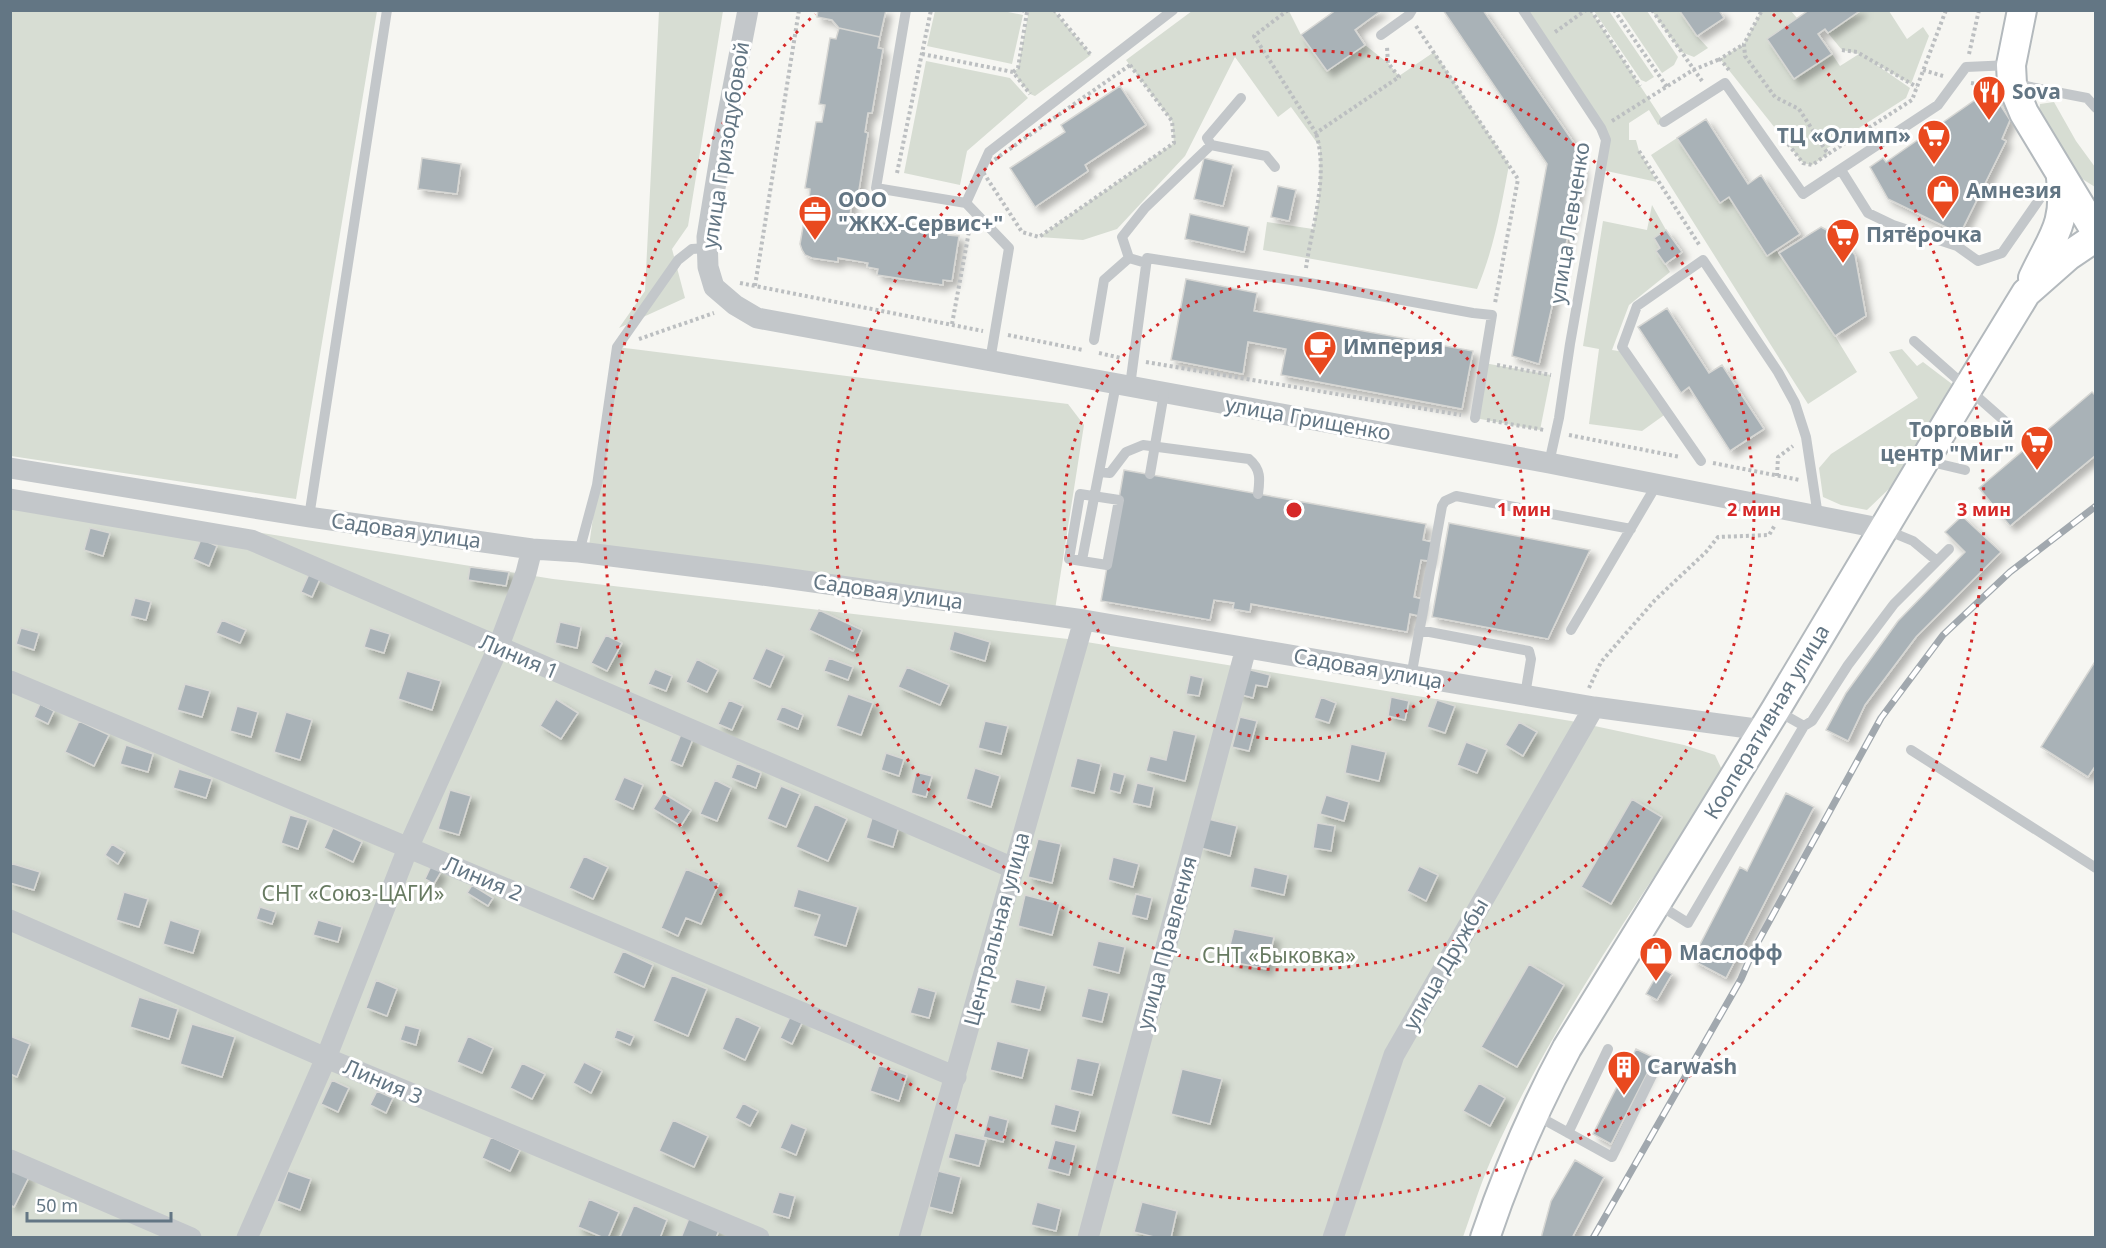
<svg xmlns="http://www.w3.org/2000/svg" width="2106" height="1248" viewBox="0 0 2106 1248" font-family="'Noto Sans',sans-serif">
<style>
.green{fill:#d7ddd3}
.building{fill:#a9b2b7;stroke:#d7d7d4;stroke-width:1.5;filter:url(#shadow)}
.lines{fill:none;stroke-linecap:round;stroke-linejoin:round}
.secondary-casing{stroke:#b3b9bd;stroke-width:32}
.path{stroke:#bcbfc1;stroke-width:4;stroke-dasharray:3 3;stroke-linecap:butt}
.lane{stroke:#c3c7ca;stroke-width:10}
.street{stroke:#c3c7ca;stroke-width:21}
.secondary{stroke:#fff;stroke-width:28}
.rail-casing{stroke:#a1a8ae;stroke-width:7}
.rail{stroke:#fff;stroke-width:4.5;stroke-dasharray:14;stroke-linecap:butt}
.lane-bridge{stroke:#c3c7ca;stroke-width:10}
.ring{fill:none;stroke:#d62828;stroke-width:3;stroke-dasharray:3 6}
.labels{text-anchor:middle;stroke-width:6;stroke-linejoin:round;paint-order:stroke}
.poi-label{font-size:21px;font-weight:bold;fill:#637684;stroke:#fff;text-anchor:start}
.street-label{font-size:21px;fill:#637684;stroke:#fff}
.park-label{font-size:21px;fill:#687b62;stroke:#fff}
.centre{fill:#d62828;stroke:#fff;stroke-width:3}
.ring-label{font-size:18px;text-anchor:middle;font-weight:bold;fill:#d62828;stroke:#fff;stroke-width:6;stroke-linejoin:round;paint-order:stroke}
</style>
<defs>
<filter id="shadow"><feDropShadow dx="5.5" dy="5.5" stdDeviation="3" flood-color="#0004"/></filter>
</defs>
<rect width="100%" height="100%" fill="#f6f6f2"/>
<path class="green" d="M1029,10L1054,11L1091,55L1035,96L1030,94L1013,72L1018,68Z
M1283,10L1285,12L1289,11L1301,35L1327,71L1365,45L1388,63L1399,76L1434,52L1509,165C1501,207 1494,249 1477,289L1263,250L1267,222L1313,229L1319,197L1320,147L1291,107L1278,117L1235,57L1185,156L1117,229L1083,240L1039,237L1174,143L1172,121L1126,60L1192,11Z
M10,11H377L296,499L11,456Z
M659,11H723L688,226L672,249L685,298L619,328L645,291Z
M1003,11L1023,15L1012,64L927,46L935,11Z
M1523,11H1591L1664,122L1658,125L1649,110L1629,123V140H1636L1639,151L1657,182L1602,170L1606,140Z
M1594,11H1609L1654,77L1646,82L1641,80Z
M1620,11H1647L1678,57L1674,65L1662,73Z
M1652,11H1679L1697,36L1708,48L1694,57L1681,52Z
M1764,11H1791L1797,18L1767,39L1794,79L1832,54L1840,66L1859,54L1842,50L1828,33L1861,11H1889L1907,39L1923,27L1929,36L1911,84L1871,61L1910,88L1906,98L1826,149L1828,154L1812,165L1803,163L1720,59L1744,44L1761,12Z
M926,61L1010,78L1028,98L967,151L960,185L904,173Z
M2054,102L2076,141L2095,167V187L2076,175L2038,116L2040,104Z
M1677,138L1720,203L1729,197L1767,255L1776,250L1835,336L1857,372L1808,404L1651,155Z
M1652,205L1666,230L1654,238L1660,248L1656,251L1670,272L1629,305L1612,350L1625,352L1667,413L1642,431L1589,424L1599,349L1583,346L1603,221L1647,230Z
M617,347L1068,404L1084,425L1054,616L588,553Z
M1902,349L1917,366L1923,362L1952,384L1892,486L1867,510L1841,505L1823,497L1819,468L1831,454L1918,398L1889,352Z
M1484,363L1551,375L1540,430L1475,418Z
M10,493L553,579L1068,639L1571,721L1684,745L1715,755L1723,772C1641,898 1552,1022 1491,1160C1480,1185 1472,1212 1463,1237H11Z"/>
<path class="building" d="M818,10H886L880,37L839,28L832,20L817,17Z
M1336,10H1382L1355,30L1365,45L1327,71L1301,35Z
M1443,10H1483L1576,146L1582,173L1539,364L1512,356L1547,164Z
M1679,10H1719L1724,18L1697,36Z
M1809,10H1861L1828,33L1825,29L1818,34L1832,54L1794,79L1767,39Z
M839,28L880,37L878,48L883,49L872,113H868L865,132L868,133L858,196L853,195L849,222L865,225V220L887,223V220L949,230L948,235L959,236L952,281L943,280V285L877,275L878,269L867,267L868,263L838,258V262L812,258L805,255L802,250L800,244L805,215L810,216L812,200L809,199L810,189L805,188L816,122H822L825,105L819,104L830,38L836,39Z
M1120,86L1146,125L1085,165L1088,171L1035,207L1010,168L1065,132L1061,125Z
M1992,92L2010,120L2002,139L2006,141L1960,234L1888,199L1870,167L1883,158L1886,162L1985,93L1987,95Z
M1706,119L1748,184L1761,175L1800,234L1767,256L1729,197L1720,203L1677,138Z
M422,158L461,164L457,194L418,189Z
M1204,158L1233,165L1223,206L1194,199Z
M1278,186L1296,190L1289,221L1271,217Z
M1190,214L1249,227L1244,252L1185,239Z
M1821,227L1840,237L1855,255L1866,316L1835,336L1779,253Z
M1666,230L1682,252L1665,264L1656,251L1660,248L1654,238Z
M1186,279L1257,293L1254,311L1473,351L1462,409L1281,375L1286,349L1248,342L1243,374L1171,360Z
M1667,308L1709,373L1722,365L1764,429L1730,451L1689,387L1681,393L1638,327Z
M2092,392L2096,396V455L2010,526L1979,488Z
M1124,470L1426,524L1423,540L1432,542L1429,561L1421,560L1414,597L1422,599L1419,616L1410,614L1407,632L1251,604L1250,612L1233,609L1234,603L1214,600L1210,620L1101,601Z
M1962,516L2001,552L1916,637L1865,705L1848,741L1826,730L1846,693L1898,621L1965,552L1945,532Z
M1449,523L1590,550L1548,639L1432,617Z
M90,528L110,533L103,556L84,550Z
M201,539L217,546L209,566L193,559Z
M470,567L509,572L506,586L468,580Z
M309,574L320,579L312,597L301,592Z
M135,598L151,602L146,620L130,616Z
M819,610L862,630L853,651L809,630Z
M222,620L246,630L240,643L216,633Z
M560,622L581,627L577,648L555,643Z
M21,628L39,633L34,650L16,644Z
M370,628L390,634L384,653L364,647Z
M954,631L990,642L985,661L949,650Z
M606,635L622,643L607,671L591,663Z
M766,648L784,656L770,687L752,679Z
M829,658L853,667L848,680L824,671Z
M697,659L718,670L707,692L686,682Z
M2096,660V765L2088,777L2041,747Z
M907,667L949,685L940,705L898,687Z
M1243,668L1270,675L1267,687L1256,685L1253,698L1238,694Z
M655,669L672,676L666,691L648,684Z
M407,671L441,681L432,710L398,699Z
M1190,675L1203,678L1199,696L1186,694Z
M185,684L210,691L202,717L177,710Z
M848,694L873,703L861,735L836,726Z
M1321,697L1336,703L1329,723L1314,718Z
M1391,697L1409,701L1405,720L1388,716Z
M556,699L578,713L561,739L540,726Z
M729,700L743,706L732,730L718,724Z
M1437,700L1455,706L1445,733L1427,727Z
M40,704L54,711L48,724L34,717Z
M237,706L258,712L251,737L230,731Z
M782,706L803,715L798,729L776,720Z
M286,712L312,720L300,760L274,752Z
M1240,717L1257,721L1249,751L1232,747Z
M79,721L109,735L94,766L65,752Z
M985,721L1008,726L1001,754L978,748Z
M1519,722L1537,732L1523,756L1505,745Z
M1173,730L1196,735L1185,781L1146,771L1150,756L1166,760Z
M681,734L693,739L682,766L670,761Z
M1466,742L1487,750L1477,773L1457,765Z
M1351,744L1386,752L1379,781L1345,773Z
M126,745L153,754L148,772L120,764Z
M886,753L904,759L899,776L881,770Z
M1077,758L1101,764L1094,793L1070,787Z
M737,763L761,773L756,788L731,778Z
M975,768L1000,776L991,807L966,799Z
M179,769L212,779L206,798L173,788Z
M916,772L932,776L926,797L911,793Z
M1113,772L1125,775L1120,793L1109,790Z
M624,777L643,785L633,809L614,800Z
M715,780L731,788L717,821L700,814Z
M1137,783L1154,787L1150,807L1132,803Z
M781,786L800,794L786,827L767,819Z
M450,790L471,796L459,835L438,829Z
M663,793L691,810L681,826L653,809Z
M1786,793L1814,807L1726,978L1692,960L1740,867L1747,871Z
M1326,795L1349,802L1344,821L1320,814Z
M1632,799L1662,817L1611,904L1581,887Z
M815,804L847,819L828,861L796,847Z
M290,815L308,820L298,849L281,843Z
M872,818L899,826L893,847L866,838Z
M1208,819L1237,826L1230,856L1201,848Z
M1317,823L1335,826L1331,851L1313,848Z
M333,828L362,842L353,862L324,848Z
M1038,839L1061,844L1052,883L1028,877Z
M112,844L125,852L118,864L105,855Z
M584,856L608,867L593,899L569,888Z
M1113,857L1139,864L1133,887L1108,880Z
M10,863L40,872L34,890L10,883Z
M431,866L441,872L434,884L425,879Z
M1419,866L1438,875L1426,901L1407,891Z
M1254,867L1288,875L1284,895L1250,887Z
M686,869L719,883L701,924L686,918L678,936L661,928Z
M472,885L493,898L488,906L467,893Z
M798,889L858,907L846,946L813,936L820,915L793,907Z
M124,892L148,899L139,927L116,920Z
M1136,894L1152,898L1147,919L1131,915Z
M1025,895L1060,904L1052,935L1018,926Z
M260,907L276,912L272,924L256,919Z
M170,920L200,930L193,953L163,944Z
M318,920L342,927L338,942L313,935Z
M1234,929L1274,937L1267,969L1232,962L1236,946L1230,945Z
M1098,941L1125,947L1119,973L1092,966Z
M623,951L653,965L644,987L613,973Z
M1529,964L1564,985L1517,1067L1481,1047Z
M1661,968L1672,974L1657,1000L1646,994Z
M672,975L707,989L688,1036L653,1021Z
M1016,979L1046,986L1040,1010L1010,1003Z
M376,980L397,989L387,1016L366,1008Z
M918,987L936,992L929,1018L910,1013Z
M1088,988L1109,993L1102,1022L1081,1017Z
M139,997L178,1009L169,1039L130,1027Z
M736,1016L760,1027L745,1060L722,1049Z
M790,1017L802,1023L792,1044L780,1038Z
M192,1024L235,1037L222,1077L180,1064Z
M405,1025L420,1029L416,1045L400,1040Z
M617,1029L634,1036L630,1045L614,1038Z
M10,1036L30,1044L17,1077L10,1074Z
M468,1036L493,1048L482,1073L457,1062Z
M997,1041L1029,1049L1022,1078L990,1070Z
M1636,1049L1655,1058L1611,1144L1593,1134Z
M1077,1058L1100,1063L1092,1095L1070,1090Z
M584,1062L602,1071L591,1093L573,1083Z
M522,1063L545,1074L532,1099L510,1088Z
M879,1065L907,1075L899,1101L870,1091Z
M1182,1069L1222,1079L1210,1124L1171,1114Z
M332,1080L349,1088L338,1112L321,1104Z
M1479,1083L1505,1098L1490,1126L1463,1111Z
M377,1091L393,1098L386,1113L370,1105Z
M743,1103L758,1111L750,1126L735,1118Z
M1055,1104L1080,1111L1075,1131L1050,1125Z
M989,1115L1008,1120L1003,1142L983,1137Z
M673,1120L708,1136L694,1167L659,1151Z
M791,1123L806,1129L796,1155L780,1148Z
M955,1133L986,1140L979,1166L948,1158Z
M491,1137L520,1150L510,1171L482,1158Z
M1055,1140L1076,1145L1069,1175L1047,1169Z
M1575,1160L1604,1177L1572,1238H1541L1551,1201Z
M10,1167L29,1177L14,1207L10,1205Z
M288,1171L311,1179L300,1210L277,1201Z
M938,1171L961,1177L952,1213L929,1207Z
M779,1192L795,1196L789,1218L772,1213Z
M589,1199L619,1212L608,1238H604L578,1227Z
M1037,1202L1061,1209L1056,1231L1031,1225Z
M1142,1202L1177,1211L1171,1238H1158L1134,1232Z
M634,1205L667,1220L660,1238L620,1237Z
M689,1218L719,1230L716,1238H681Z"/>
<g class="lines">
<defs>
<path id="secondary" d="M2022,10L2011,65L2012,84L2024,113L2096,232
M2033,278C2052,237 2067,225 2061,178
M1485,1238C1508,1170 1533,1111 1567,1048L1776,709L1957,406L2026,293L2068,256L2096,237"/>
</defs>
<use href="#secondary" class="secondary-casing"/>
<path class="path" d="M1054,10L1091,55
M1288,10L1254,36L1316,133L1399,77L1388,63L1387,47
M1591,10L1640,86
M1614,10L1667,87
M1652,10L1702,81
M1761,12L1744,44L1745,56L1775,97L1799,109L1828,154L1912,100L1946,10
M1416,26L1518,179L1495,303
M1555,32L1586,10
M1842,50L1857,52L1917,87
M922,54L1013,72L1030,94
M1969,54L1979,10
M1130,65L1172,121L1174,143L1039,237L1022,232L981,169Z
M1729,70L1720,59L1744,44
M1923,70L1943,76
M1013,72L1018,68L1027,12L1022,10
M1971,83L1990,86
M1612,121L1693,70L1720,59
M1788,144L1803,163L1812,165L1828,154
M1639,151L1700,246
M897,173L931,10
M1306,268C1312,225 1329,176 1316,133
M740,283L983,331
M755,286L799,10
M952,324L970,226
M1008,335L1083,350
M639,339L714,313
M1099,353L1121,358
M1146,362L1461,415
M1497,365L1551,375
M1487,420L1544,430
M1569,435L1680,457
M1713,463L1800,480
M1777,476L1778,457L1793,446
M1589,688L1601,662L1655,600L1706,552L1718,537L1769,535L1775,525"/>
<path class="lane" d="M906,10L876,188L966,203L1009,248L990,361
M1523,10L1601,128L1606,140L1570,344L1559,418L1549,463
M1381,35L1409,15L1412,10
M2015,84L2087,98L2096,108
M1664,122L1725,83L1803,194L1938,105L1966,67L2011,65
M1211,145L1207,138L1241,98
M1841,170L1868,213L1893,225L1957,246L1978,261L2002,253L2041,197L2056,180
M966,203L989,152L1173,10
M1146,263L1129,258L1122,237L1145,208L1211,145L1266,156L1275,167
M1094,340L1104,280L1129,258
M1914,341L2008,424
M1130,386L1147,258L1304,282L1473,313L1492,315L1475,418
M1701,461L1622,347L1637,306L1703,260L1778,372L1795,403L1806,437L1818,516
M1927,461L1965,470
M1099,472L1110,473L1126,452L1143,445L1249,459C1261,469 1260,479 1258,494
M1080,494L1119,500L1107,565L1069,559Z
M309,517L387,10
M1884,529L1913,541L1937,561
M579,552L597,485L617,347L678,260L692,249L707,248
M1082,560L1116,384
M1419,630L1529,651L1531,659L1525,695
M1571,630L1657,484
M1411,677L1442,506L1445,501L1456,496L1631,529
M1776,710L1804,726
M1911,750L2096,868
M1656,903L1688,923L1804,726L1812,721L1848,665L1894,604L1949,549
M1534,1114L1612,1157L1656,1067
M1568,1133L1608,1049"/>
<path class="street" d="M748,10L723,139L707,237L708,267L714,287L735,305L757,318L1549,463L1884,529
M10,468L309,517L434,535L532,549L579,552L762,575L1084,620L1594,707L1763,730
M10,499L251,540L1013,868
M10,681L956,1077
M10,920L326,1058L759,1238
M10,1160L191,1238
M247,1238L326,1058L408,848L498,648L526,573L532,549
M909,1238L1084,620
M1088,1238L1246,648
M1333,1238L1394,1055L1594,707"/>
<use href="#secondary" class="secondary"/>
<defs>
<path id="rail" d="M1593,1238L1741,979L1754,949L1881,718L1943,635L2010,572L2096,506"/>
</defs>
<use href="#rail" class="rail-casing"/>
<use href="#rail" class="rail"/>
<path class="lane-bridge" d="M1150,474L1164,393"/>
</g>
<g class="ring">
<circle cx="1294" cy="510" r="230"/>
<circle cx="1294" cy="510" r="460"/>
<path d="M1773 14A690 690 0 1 1 815 14"/>
</g>
<defs>
<symbol id="restaurant-pin" viewBox="-11 -11 22 30"><path d="M0 17L-7.5 6A9.5 9.5 0 1 1 7.5 6Z" fill="#e9491f" stroke="#fff"/><path d="M-5-6h1v4h1v-4h1v4h1v-4h1v5L-1.5 .5V6h-2V.5L-5-1ZM5-6V6H3V1.5H1.5Q1.5-4 5-6Z" fill="#fff"/></symbol>
<symbol id="supermarket-pin" viewBox="-11 -11 22 30"><path d="M0 17L-7.5 6A9.5 9.5 0 1 1 7.5 6Z" fill="#e9491f" stroke="#fff"/><path d="M-6-5.5h2.5l.6 2H6L4.5 2H-2.5L-4.4-4H-6ZM-1.5 3.2a1.3 1.3 0 1 0 .1 0ZM3 3.2a1.3 1.3 0 1 0 .1 0Z" fill="#fff"/></symbol>
<symbol id="shop-pin" viewBox="-11 -11 22 30"><path d="M0 17L-7.5 6A9.5 9.5 0 1 1 7.5 6Z" fill="#e9491f" stroke="#fff"/><path d="M-5-2.5h2.3a2.7 3.5 0 0 1 5.4 0H5L5.5 6h-11ZM-1.5-2.5h3a1.5 2.3 0 0 0-3 0Z" fill="#fff"/></symbol>
<symbol id="office-pin" viewBox="-11 -11 22 30"><path d="M0 17L-7.5 6A9.5 9.5 0 1 1 7.5 6Z" fill="#e9491f" stroke="#fff"/><path d="M-6-3h4V-5.5h4V-3h4V5H-6ZM-1-4.5V-3h2v-1.5ZM-6 0V1H6V0Z" fill="#fff"/></symbol>
<symbol id="cafe-pin" viewBox="-11 -11 22 30"><path d="M0 17L-7.5 6A9.5 9.5 0 1 1 7.5 6Z" fill="#e9491f" stroke="#fff"/><path d="M-5.5-4.5H6V0H3Q3 3.5 0 3.5H-2.5Q-5.5 3.5-5.5 0ZM3-3.2v2h1.7v-2ZM-6 4.5H4V6H-6Z" fill="#fff"/></symbol>
<symbol id="building-pin" viewBox="-11 -11 22 30"><path d="M0 17L-7.5 6A9.5 9.5 0 1 1 7.5 6Z" fill="#e9491f" stroke="#fff"/><path d="M-4-6H4V6H1V3H-1V6H-4ZM-2.5-4.3h1.7v1.8h-1.7ZM.8-4.3h1.7v1.8H.8ZM-2.5-1h1.7V.8h-1.7ZM.8-1h1.7V.8H.8Z" fill="#fff"/></symbol>
</defs>
<g fill-rule="evenodd">
<use href="#restaurant-pin" x="1970" y="73" width="38" height="52"/>
<use href="#supermarket-pin" x="1915" y="117" width="38" height="52"/>
<use href="#shop-pin" x="1924" y="172" width="38" height="52"/>
<use href="#office-pin" x="796" y="193" width="38" height="52"/>
<use href="#supermarket-pin" x="1824" y="216" width="38" height="52"/>
<use href="#cafe-pin" x="1301" y="328" width="38" height="52"/>
<use href="#supermarket-pin" x="2018" y="423" width="38" height="52"/>
<use href="#shop-pin" x="1637" y="934" width="38" height="52"/>
<use href="#building-pin" x="1605" y="1048" width="38" height="52"/>
</g>
<g class="labels">
<g class="poi-label">
<text x="2012" y="99">Sova</text>
<text x="1911" y="143" text-anchor="end">ТЦ «Олимп»</text>
<text x="1966" y="198">Амнезия</text>
<text x="838" y="207">ООО<tspan x="838" dy="24">"ЖКХ-Сервис+"</tspan></text>
<text x="1866" y="242">Пятёрочка</text>
<text x="1343" y="354">Империя</text>
<text x="2014" y="437" text-anchor="end">Торговый<tspan x="2014" dy="24">центр "Миг"</tspan></text>
<text x="1679" y="960">Маслофф</text>
<text x="1647" y="1074">Carwash</text>
</g>
<g class="street-label">
<text transform="translate(726 145) rotate(-81)" y="7">улица Гризодубовой</text>
<text transform="translate(1570 223) rotate(-81)" y="7">улица Левченко</text>
<text transform="translate(1308 419) rotate(10)" y="7">улица Грищенко</text>
<text transform="translate(406 531) rotate(8)" y="7">Садовая улица</text>
<text transform="translate(888 592) rotate(8)" y="7">Садовая улица</text>
<text transform="translate(519 657) rotate(23)" y="7">Линия 1</text>
<text transform="translate(1368 669) rotate(10)" y="7">Садовая улица</text>
<text transform="translate(1767 722) rotate(-59)" y="7">Кооперативная улица</text>
<text transform="translate(483 879) rotate(23)" y="7">Линия 2</text>
<text transform="translate(997 929) rotate(-75)" y="7">Центральная улица</text>
<text transform="translate(1167 943) rotate(-75)" y="7">улица Правления</text>
<text transform="translate(1446 964) rotate(-60)" y="7">улица Дружбы</text>
<text transform="translate(383 1082) rotate(23)" y="7">Линия 3</text>
</g>
<g class="park-label">
<text x="353" y="901">СНТ «Союз-ЦАГИ»</text>
<text x="1279" y="963">СНТ «Быковка»</text>
</g>
</g>
<circle cx="1294" cy="510" r="9" class="centre"/>
<g class="ring-label">
<text x="1524" y="516">1 мин</text>
<text x="1754" y="516">2 мин</text>
<text x="1984" y="516">3 мин</text>
</g>
<rect width="2106" height="1248" fill="none" stroke="#637684" stroke-width="24"/>
<path d="M27 1212v9h144v-9" fill="none" stroke="#637684" stroke-width="3"/>
<text x="36" y="1212" font-size="18" fill="#637684" stroke="#ffffff" stroke-width="4.5" paint-order="stroke">50 m</text>
</svg>
